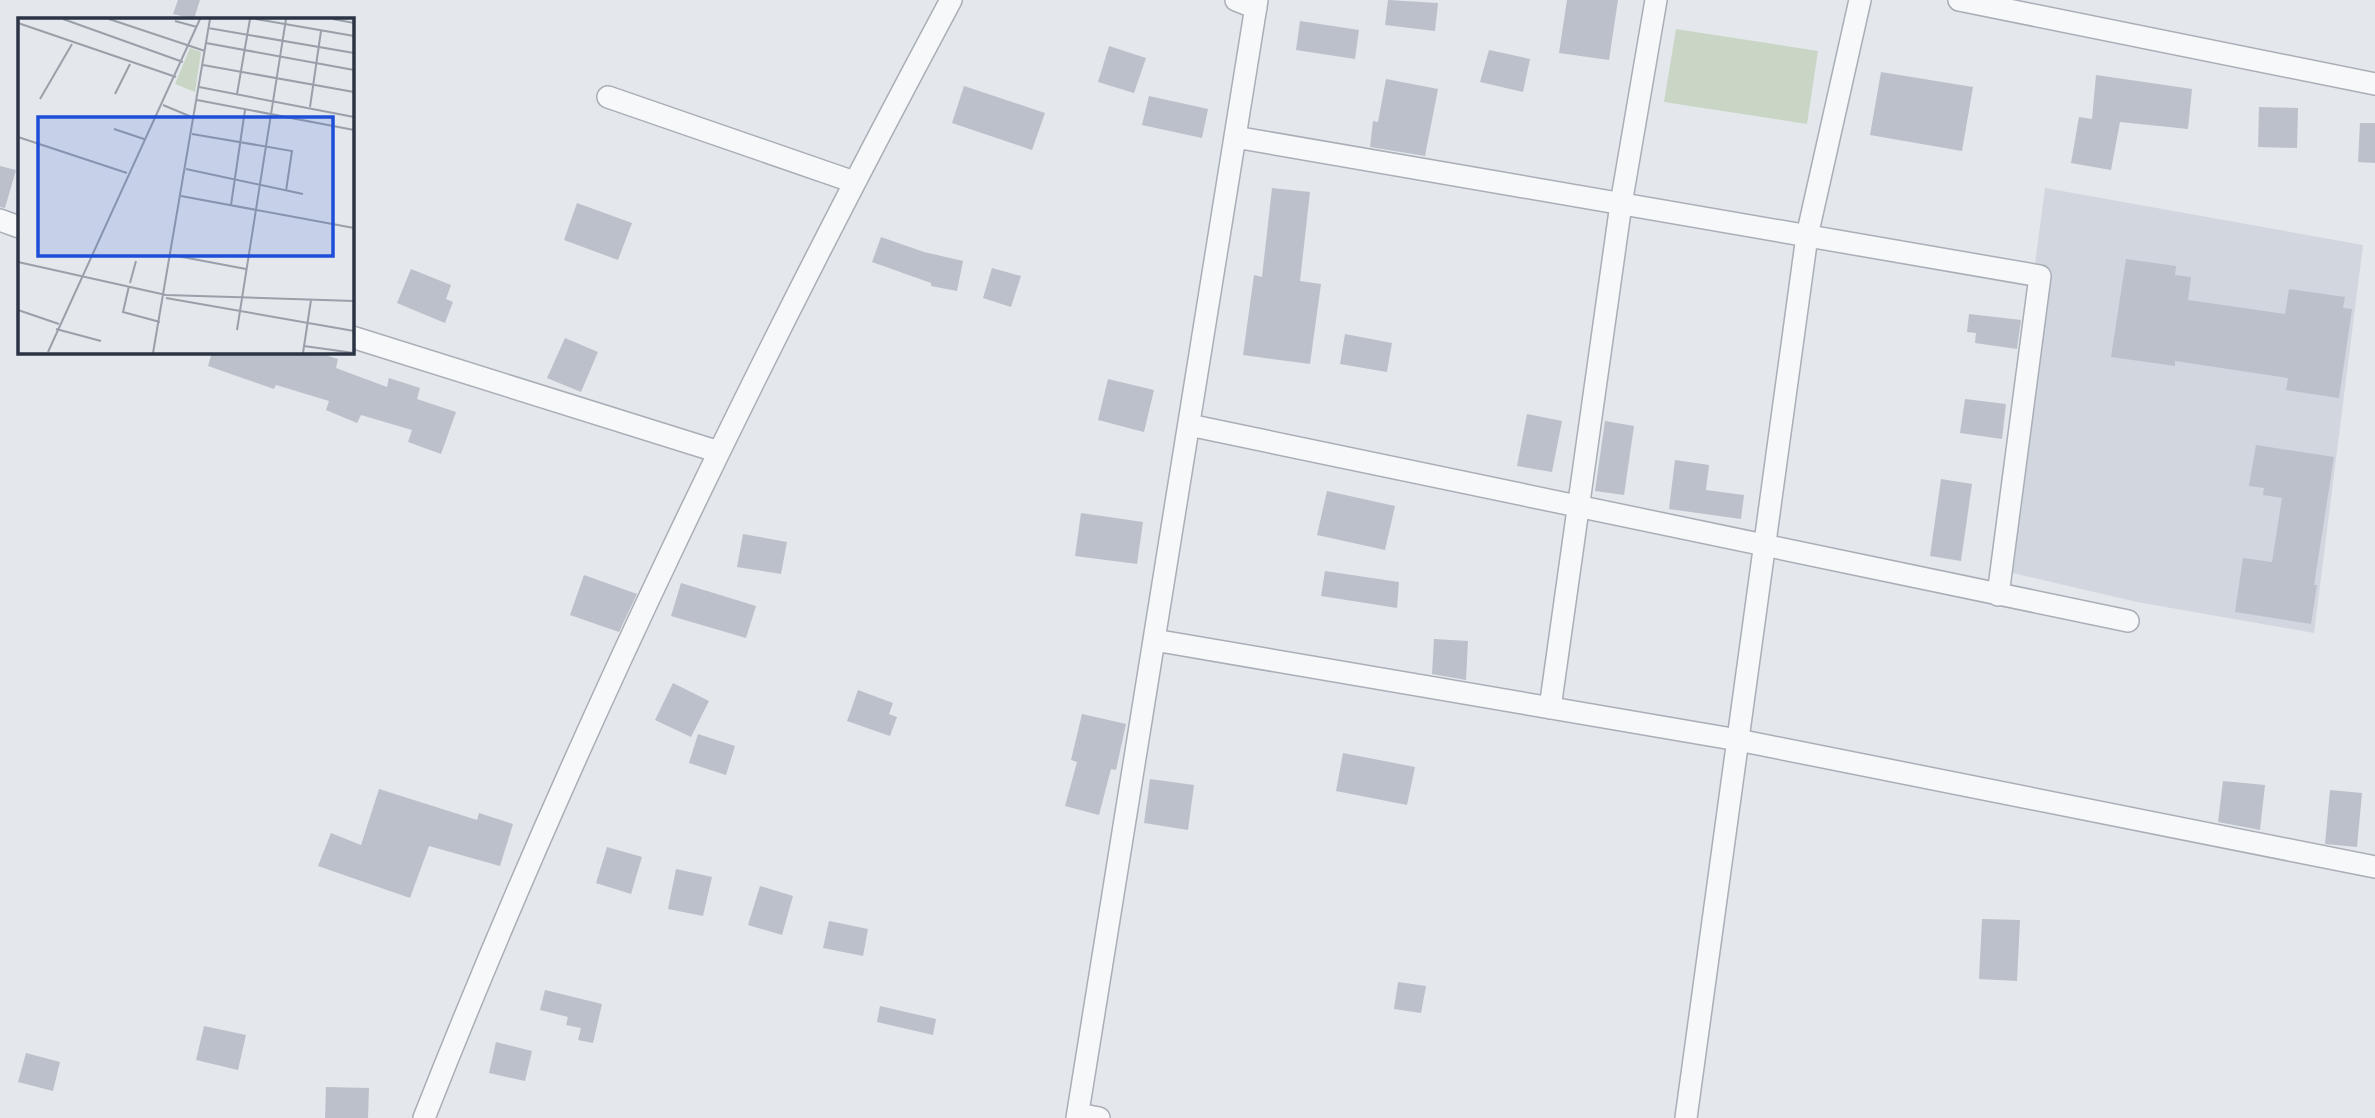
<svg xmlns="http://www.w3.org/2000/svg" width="2375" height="1118" viewBox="0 0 2375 1118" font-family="Manrope,sans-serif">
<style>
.built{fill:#d2d6de}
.green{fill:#c9d6c5}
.building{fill:#bbc0ca}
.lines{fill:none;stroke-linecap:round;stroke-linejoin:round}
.minor-casing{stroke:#a9aeb7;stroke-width:24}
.minor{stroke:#f7f8fa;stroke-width:21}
.inset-road{fill:none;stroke:#9a9fa9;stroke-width:2}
.view{fill:#1d4ed8;fill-opacity:0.15;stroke:#1d4ed8;stroke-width:3.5}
.inset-edge{fill:none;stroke:#2b3445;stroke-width:3.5}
</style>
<rect width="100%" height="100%" fill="#e4e7ec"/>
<path class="built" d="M2045,188L2363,245L2314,633L2137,602L1995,569Z"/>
<path class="green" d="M1676,29L1818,51L1807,124L1664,102Z"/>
<path class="building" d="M178,0H200L194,19L173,14Z
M1388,0L1438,3L1435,31L1385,25Z
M1567,0H1618L1609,60L1559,53Z
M1300,21L1359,30L1355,59L1296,50Z
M1109,46L1146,58L1134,93L1098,82Z
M1489,50L1530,59L1523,92L1480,82Z
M1881,72L1973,87L1962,151L1870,135Z
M2096,75L2192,89L2188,129L2120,122L2111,170L2071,163L2079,117L2092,119Z
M1386,79L1438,89L1425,156L1370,147L1373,121L1378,122Z
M964,86L1045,113L1032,150L952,123Z
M1149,96L1208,109L1202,138L1142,125Z
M2259,107L2298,108L2297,148L2258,147Z
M2360,123H2375V163L2358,162Z
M0,166L16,170L5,208L0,207Z
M1272,188L1310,192L1300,281L1321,284L1310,364L1243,355L1254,275L1262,277Z
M577,203L632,223L618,260L564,240Z
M881,237L924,252L963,261L957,291L931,286V283L872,262Z
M2126,259L2176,266L2175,275L2191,277L2188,300L2285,314L2289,289L2345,297L2343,308L2352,309L2339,398L2286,390L2288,378L2175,361V366L2111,357Z
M992,268L1021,276L1011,307L983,298Z
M411,269L451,285L446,299L453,302L445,323L397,303Z
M1969,314L2021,320L2017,349L1975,343L1976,333L1967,332Z
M1345,334L1392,343L1387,372L1340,364Z
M565,338L598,352L581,392L547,378Z
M212,352H315L338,359L336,368L387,387L389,378L420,388L417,399L456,412L441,454L408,442L412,430L361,415L357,423L326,410L329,401L276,385L274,389L208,366Z
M1108,379L1154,390L1144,432L1098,420Z
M1965,399L2006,404L2002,439L1960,433Z
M1527,414L1562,421L1552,472L1517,466Z
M1605,421L1634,426L1624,495L1595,491Z
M2256,445L2334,457L2314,585H2317L2311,624L2235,612L2243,558L2272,562L2282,498L2263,495L2264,488L2249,486Z
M1675,460L1709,465L1706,490L1744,495L1741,519L1669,509Z
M1941,479L1972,484L1961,561L1930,556Z
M1327,491L1395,506L1385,550L1317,535Z
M1081,513L1143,522L1137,564L1075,556Z
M743,534L787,542L781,574L737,567Z
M1325,571L1399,582L1397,608L1321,596Z
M584,575L637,594L619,632L570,615Z
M681,583L756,606L746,638L671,616Z
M1434,639L1468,641L1466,680L1432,674Z
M673,683L709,701L691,737L655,720Z
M858,690L893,703L889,714L897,717L890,736L847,721Z
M1082,714L1126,724L1116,770L1111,769L1099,815L1065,806L1077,762L1071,760Z
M698,734L735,746L726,775L689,763Z
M1343,753L1415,767L1407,805L1336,791Z
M1150,779L1194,785L1188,830L1144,823Z
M2223,781L2265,785L2260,830L2218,822Z
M379,789L477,820L479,813L513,824L500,866L429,846L410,898L318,866L331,833L361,845Z
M2330,790L2362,793L2357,847L2325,844Z
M607,847L642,857L631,894L596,883Z
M676,869L712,877L703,916L668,909Z
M760,886L793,896L782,935L748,925Z
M1982,919L2020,920L2017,981L1979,979Z
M829,921L868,929L863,956L823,948Z
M1398,982L1426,986L1421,1013L1394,1009Z
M545,990L602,1004L593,1043L578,1040L581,1028L566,1025L568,1017L540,1010Z
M880,1006L936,1019L933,1035L877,1022Z
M204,1026L246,1035L238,1070L196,1060Z
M496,1042L532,1051L525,1081L489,1073Z
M26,1053L60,1062L53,1091L18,1082Z
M326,1087L369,1088L368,1118H325Z"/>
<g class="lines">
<defs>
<path id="minor" d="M1236,0L1256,8
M1959,0L2375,84
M608,97L854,182
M1235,137L2040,276L1998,595
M0,220L19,227
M352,337L719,452
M1189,425L2128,621
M1154,640L1738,740L2375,867
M1550,708L1621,204L1656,0
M1078,1114L1099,1118
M424,1118C575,735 757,362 951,0
M1077,1118L1257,0
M1686,1118L1807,236L1860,0"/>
</defs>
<use href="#minor" class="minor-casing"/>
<use href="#minor" class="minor"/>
</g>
<g transform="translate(18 18)">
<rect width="336" height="336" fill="#e4e7ec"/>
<path d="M172,30L183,34L177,74L157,66Z" fill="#c9d6c5"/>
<path class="inset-road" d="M45,1L165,44M91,1L187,33M238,1L336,18M315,1L336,5M157,3L179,9M0,5L158,59M190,10L336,35M188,25L336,52M185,47L336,74M181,69L336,99M97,76L112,46M219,76L232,1M22,81L54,26M179,82L336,112M145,87L176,100M292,89L303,13M96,111L126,121M174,116L274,133L268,173M0,119L109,155M168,151L285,176M163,178L336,210M213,187L227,92M154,237L228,251M0,244L148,277L336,283M112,265L118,243M111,268L105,294L142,304M148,280L336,313M0,292L41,306M38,311L83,323M219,312L268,1M286,328L336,335M30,334L182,1M135,335L192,1M285,335L293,282"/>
<path class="view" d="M20,99H315V238H20Z"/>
<rect width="336" height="336" class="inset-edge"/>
</g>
</svg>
